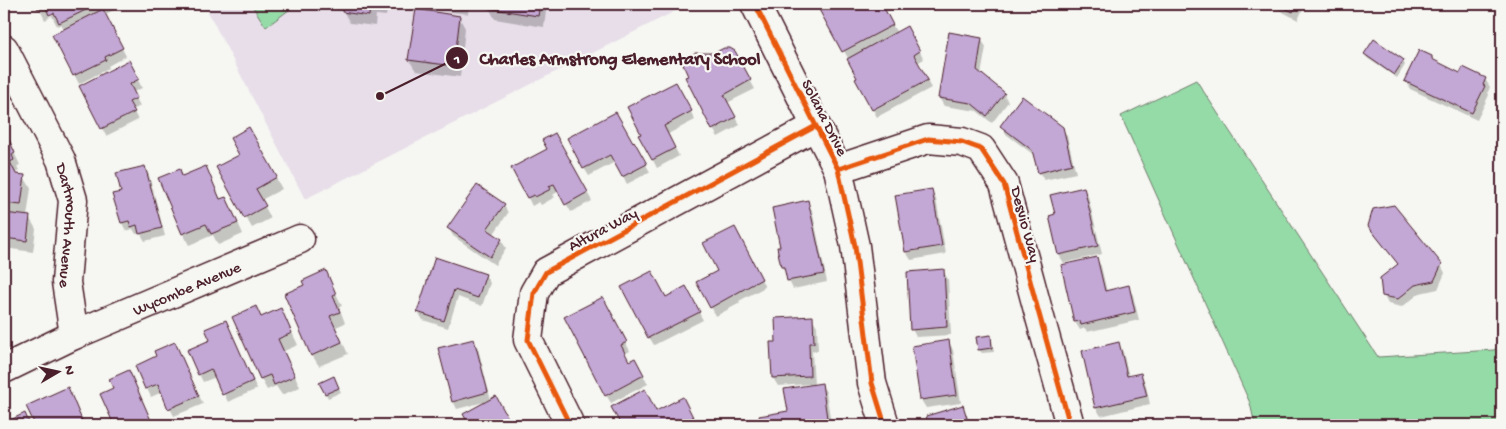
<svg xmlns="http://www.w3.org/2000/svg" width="1506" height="429" viewBox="0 0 1506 429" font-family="'Gochi Hand',sans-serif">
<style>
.built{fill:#e7dee9}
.green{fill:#95dba8;stroke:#707d6a}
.shadow{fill:#0003;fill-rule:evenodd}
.building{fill:#c3a7d4;stroke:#4a1f2b}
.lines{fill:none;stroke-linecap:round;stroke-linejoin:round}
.minor-casing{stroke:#4a1f2b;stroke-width:31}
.minor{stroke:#f6f6f2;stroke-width:28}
.cycleway-casing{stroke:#f6f6f2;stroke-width:8}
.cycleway{stroke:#e8590c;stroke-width:5}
.labels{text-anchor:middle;stroke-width:4.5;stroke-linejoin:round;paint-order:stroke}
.street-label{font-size:16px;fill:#4a1f2b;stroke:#f6f6f2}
.leader{fill:none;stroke:#4a1f2b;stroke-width:2}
.callout-dot{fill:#4a1f2b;stroke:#f6f6f2;stroke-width:2}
.mark-label{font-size:15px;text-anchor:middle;font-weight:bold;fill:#fff}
.callout-label{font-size:18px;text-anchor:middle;font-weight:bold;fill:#4a1f2b;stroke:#f6f6f2;stroke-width:4.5;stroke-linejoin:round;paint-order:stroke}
</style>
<rect width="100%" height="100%" fill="#f6f6f2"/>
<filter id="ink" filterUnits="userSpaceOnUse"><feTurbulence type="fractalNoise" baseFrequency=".02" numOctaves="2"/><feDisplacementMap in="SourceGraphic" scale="10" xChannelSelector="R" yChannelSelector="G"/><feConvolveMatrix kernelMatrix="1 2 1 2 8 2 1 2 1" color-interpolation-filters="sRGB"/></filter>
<g filter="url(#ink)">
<path class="built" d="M204,4H689L305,199Z"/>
<path class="green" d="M251,4H297L266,27Z
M1196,80L1378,357L1494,350L1502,345V425H1255L1250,403L1121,116Z"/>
<path class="shadow" d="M37,4H125L104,15L126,56L108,66L109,68L79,84L54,35L65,30L61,24L57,26L52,16L45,20ZM60,11L49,17V14Z
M331,4H388L386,16L376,15L375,26L350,23L343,11L334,10Z
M418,4H469L468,14L420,8Z
M489,4H547L544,27L495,19L489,8Z
M818,4H880L897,33L907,28L924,59L917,63L931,88L877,117L857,80L859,78Z
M1192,4H1206L1195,8Z
M1274,4H1305L1298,20L1277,9Z
M459,17L465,28L460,77L416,71L409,60Z
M981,39L986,47L981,75L1004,94L1008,102L992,123L977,111L944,106L939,98Z
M734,52L755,89L727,103L740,125L718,137L713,129Z
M1365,54L1403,61L1405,65L1397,78L1367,58Z
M1432,57L1434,61L1460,74L1485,79L1490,87L1488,92L1489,95L1477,120L1410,89L1406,81Z
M129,62L142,88L133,92L140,106L133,110L138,120L106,136L102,128Z
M680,91L695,120L668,134L679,156L657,168L640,135Z
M1002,126L1062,128L1067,136L1076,173L1044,180L1039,172L1034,155L1006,134Z
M249,129L282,189L261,200L271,218L252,228L218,168L241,155Z
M4,131L20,165L17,166L19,171L15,173L16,175L24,177L31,188L27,217H29L36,229L33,252L4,248Z
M555,135L592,201L571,212L559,191L553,195L555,197L541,205L539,202L532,206L528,198Z
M634,143L650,172L627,184L615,162L589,176L584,168Z
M144,167L149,175L165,236L145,241L140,233L136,234L133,229L126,231L122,223L114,195L122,193Z
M206,167L221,200L226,198L232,209L243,234L218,245L213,235L189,245L183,234L179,171L183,177Z
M1083,188L1088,196L1102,254L1064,263L1059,255L1050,217L1056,215Z
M931,191L936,199L946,254L911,260L906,252L897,196Z
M807,202L812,210L827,282L793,289L789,281L787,275L782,267L781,248Z
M504,205L508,213L493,235L501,240L506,248L495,265L453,236L449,228Z
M1369,226L1441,265L1445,273L1438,289L1420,293L1402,307L1388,304L1384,296L1399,265L1374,234Z
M739,236L765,287L739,301L740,303L716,316L698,283L719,272Z
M4,251L8,259L6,281H4Z
M436,258L485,275L490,283L482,306L458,297L448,328L423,320L418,312Z
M1096,258L1101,266L1107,292L1128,287L1133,295L1139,320L1087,332L1085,328L1080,330L1075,322Z
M943,271L948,279L951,335L916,337L912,329Z
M326,272L342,306L339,307L345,323L336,327L348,354L319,366L312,355L306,286Z
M690,296L703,320L654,345L649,337L666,298Z
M607,306L630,351L625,354L629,363L634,360L648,384L611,403L606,395Z
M281,309L298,345L284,351L300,387L282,395L276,386L267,390L261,379V318Z
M812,318L817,326L818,351H812L814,385L821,384L826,392L831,423V425H762L760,417L789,412L809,386V384L778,386L773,378L778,344Z
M226,321L257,389L228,402L216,377L203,382L199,374L211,341Z
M990,336L992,340L994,352L982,353L979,350Z
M473,340L478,348L491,401L496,398L511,425H470L465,415L488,401L457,409L453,401Z
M949,342L953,350L961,403L926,408L921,400Z
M175,343L203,404L174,416L162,392L151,397L136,366L158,357Z
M1118,344L1123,352L1129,377L1141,374L1145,382L1150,404L1101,416L1096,408Z
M129,372L133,379L153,425H115L102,394L115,389Z
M336,382L341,392L328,398L321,384Z
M67,389L85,425H36L28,406Z
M682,399L697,425H622L613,407L656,413Z
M963,407L967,415L970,425H930L928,417Z"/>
<path class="building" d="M35,4H98L59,23L54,13L49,15L45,6L38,9Z
M343,4H380V5L370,4L369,16L342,12Z
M488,4H540L538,16L487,8Z
M816,4H882L893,25L842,52Z
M1276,4H1297L1293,12Z
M103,9L123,48L105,57L106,60L73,76L52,35Z
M416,9L460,16L454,66L408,60Z
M907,26L920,51L914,55L928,80L872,110L855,79L857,78L847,59Z
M949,32L982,38L977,70L1005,93L987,116L971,103L938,98Z
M1374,39L1404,60L1394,75L1364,54Z
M724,48H730L735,51L751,80L724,95L736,117L712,130L685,77L688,76L681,60L695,53H714Z
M1419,50L1432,56V59L1460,73L1463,67L1486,78L1483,85L1485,86L1472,113L1404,81Z
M129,60L139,79L130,84L137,98L129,102L135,112L101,129L79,86Z
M676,82L692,111L664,126L675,148L652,160L638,135L641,134L627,107Z
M1022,96L1063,127L1072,164L1038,173L1032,150L1000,126Z
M616,112L633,142L634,141L647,164L622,177L610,155L583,169L567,138Z
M249,127L277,177L256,189L266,206L244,218L216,167L239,155L230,138Z
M4,128L15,153L12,155L14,160L10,162L16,174L25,175L21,205L4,203Z
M555,133L588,192L565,205L554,184L549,186L551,189L535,197L534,195L527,198L511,168L547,149L542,140Z
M145,166L162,228L139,234L137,225L131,227L129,221L121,223L112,194L121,192L116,173Z
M206,166L220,199L226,197L238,223L211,234L206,224L182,234L158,178L180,169L182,176Z
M477,185L505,204L487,229L502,239L490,257L447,228Z
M1084,187L1098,246L1058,255L1049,216L1055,214L1050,195Z
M932,189L942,246L905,252L895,195Z
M808,200L824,274L787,281L784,267H781L777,247H780L772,208Z
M1394,205L1442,264L1434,281L1415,285L1398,299L1382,296L1380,278L1398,264L1368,226L1373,209Z
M4,213L30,216L27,241L4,238Z
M735,227L762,279L710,308L696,282L717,271L703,243Z
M435,257L486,274L478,298L454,290L444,321L417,312Z
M1097,257L1105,291L1129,285L1135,312L1081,325L1080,321L1074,322L1061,265Z
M944,269L947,327L910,330L907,272Z
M326,270L336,294L333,296L340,312L330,316L342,342L311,356L284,294L304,285L302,281Z
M652,271L666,297L686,286L700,312L648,338L621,287Z
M603,297L627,342L621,345L629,361L635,358L644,375L605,396L564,317Z
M256,306L261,317L281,308L292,333L278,339L295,376L274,385L270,375L260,379L232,317Z
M813,316L814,343H809L810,376L772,378L770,342H776L775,318Z
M226,320L253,381L222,395L211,369L198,375L187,350L210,340L205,329Z
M991,335L992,348L978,350L976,337Z
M474,339L488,392L452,402L438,348Z
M949,340L957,395L920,400L912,346Z
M175,342L199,396L168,409L158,384L145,389L135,366L156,356L154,351Z
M1119,342L1127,376L1141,373L1147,396L1095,408L1082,351Z
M129,370L153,425H114L100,394L113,388L109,379Z
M334,376L339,388L325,394L319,383Z
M822,383L828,425H761L759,416L788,411L784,389Z
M68,387L84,425H35L26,406Z
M645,389L656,411L683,397L694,419L683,425H621L611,407Z
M496,396L512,425H469L463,414Z
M963,405L969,425H929L926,416Z
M25,413L30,425H4V423Z"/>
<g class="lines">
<defs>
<g id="minor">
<path d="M755,4L816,126L838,169L855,246L872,383L885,425"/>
<path id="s1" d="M4,49L61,160L73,200L66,282L74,335L4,369"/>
<path d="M838,169L928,139L962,142L981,149L1004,184L1039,314L1070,425"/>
<path id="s2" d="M74,335L300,239"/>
<path d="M570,425L528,340L534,293L546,272L816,126"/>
</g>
</defs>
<use href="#minor" class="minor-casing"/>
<use href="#minor" class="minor"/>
<defs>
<path id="cycleway" d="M755,4L816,126L838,169L855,246L872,383L885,425
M838,169L928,139L962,142L981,149L1004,184L1039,314L1070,425
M570,425L528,340L534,293L546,272L816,126"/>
</defs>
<use href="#cycleway" class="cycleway-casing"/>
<use href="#cycleway" class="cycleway"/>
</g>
</g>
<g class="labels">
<g class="street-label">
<text transform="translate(826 117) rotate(63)" y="6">Solana Drive</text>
<text transform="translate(1027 224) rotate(75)" y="6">Desvio Way</text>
<text dy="6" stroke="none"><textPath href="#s1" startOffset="191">Dartmouth Avenue</textPath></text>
<text transform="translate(602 228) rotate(-28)" y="6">Altura Way</text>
<text dy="6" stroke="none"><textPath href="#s2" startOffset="122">Wycombe Avenue</textPath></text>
</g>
</g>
<path class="leader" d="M380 96L457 58"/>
<g class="callout-dot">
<circle cx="380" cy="96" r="5"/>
<circle cx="457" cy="58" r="12"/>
</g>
<g class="mark-label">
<text x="457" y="63">1</text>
</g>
<g class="callout-label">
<text x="620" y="64">Charles Armstrong Elementary School</text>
</g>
<rect width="1506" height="429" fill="none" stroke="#f6f6f2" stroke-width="20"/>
<rect x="10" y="10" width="1486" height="409" fill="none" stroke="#4a1f2b" stroke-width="2" filter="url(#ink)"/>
<g transform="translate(58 372) rotate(81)" stroke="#f6f6f2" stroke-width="4" paint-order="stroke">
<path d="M0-4L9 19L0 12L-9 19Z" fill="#4a1f2b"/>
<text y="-8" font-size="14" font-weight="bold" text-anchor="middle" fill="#4a1f2b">N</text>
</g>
</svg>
